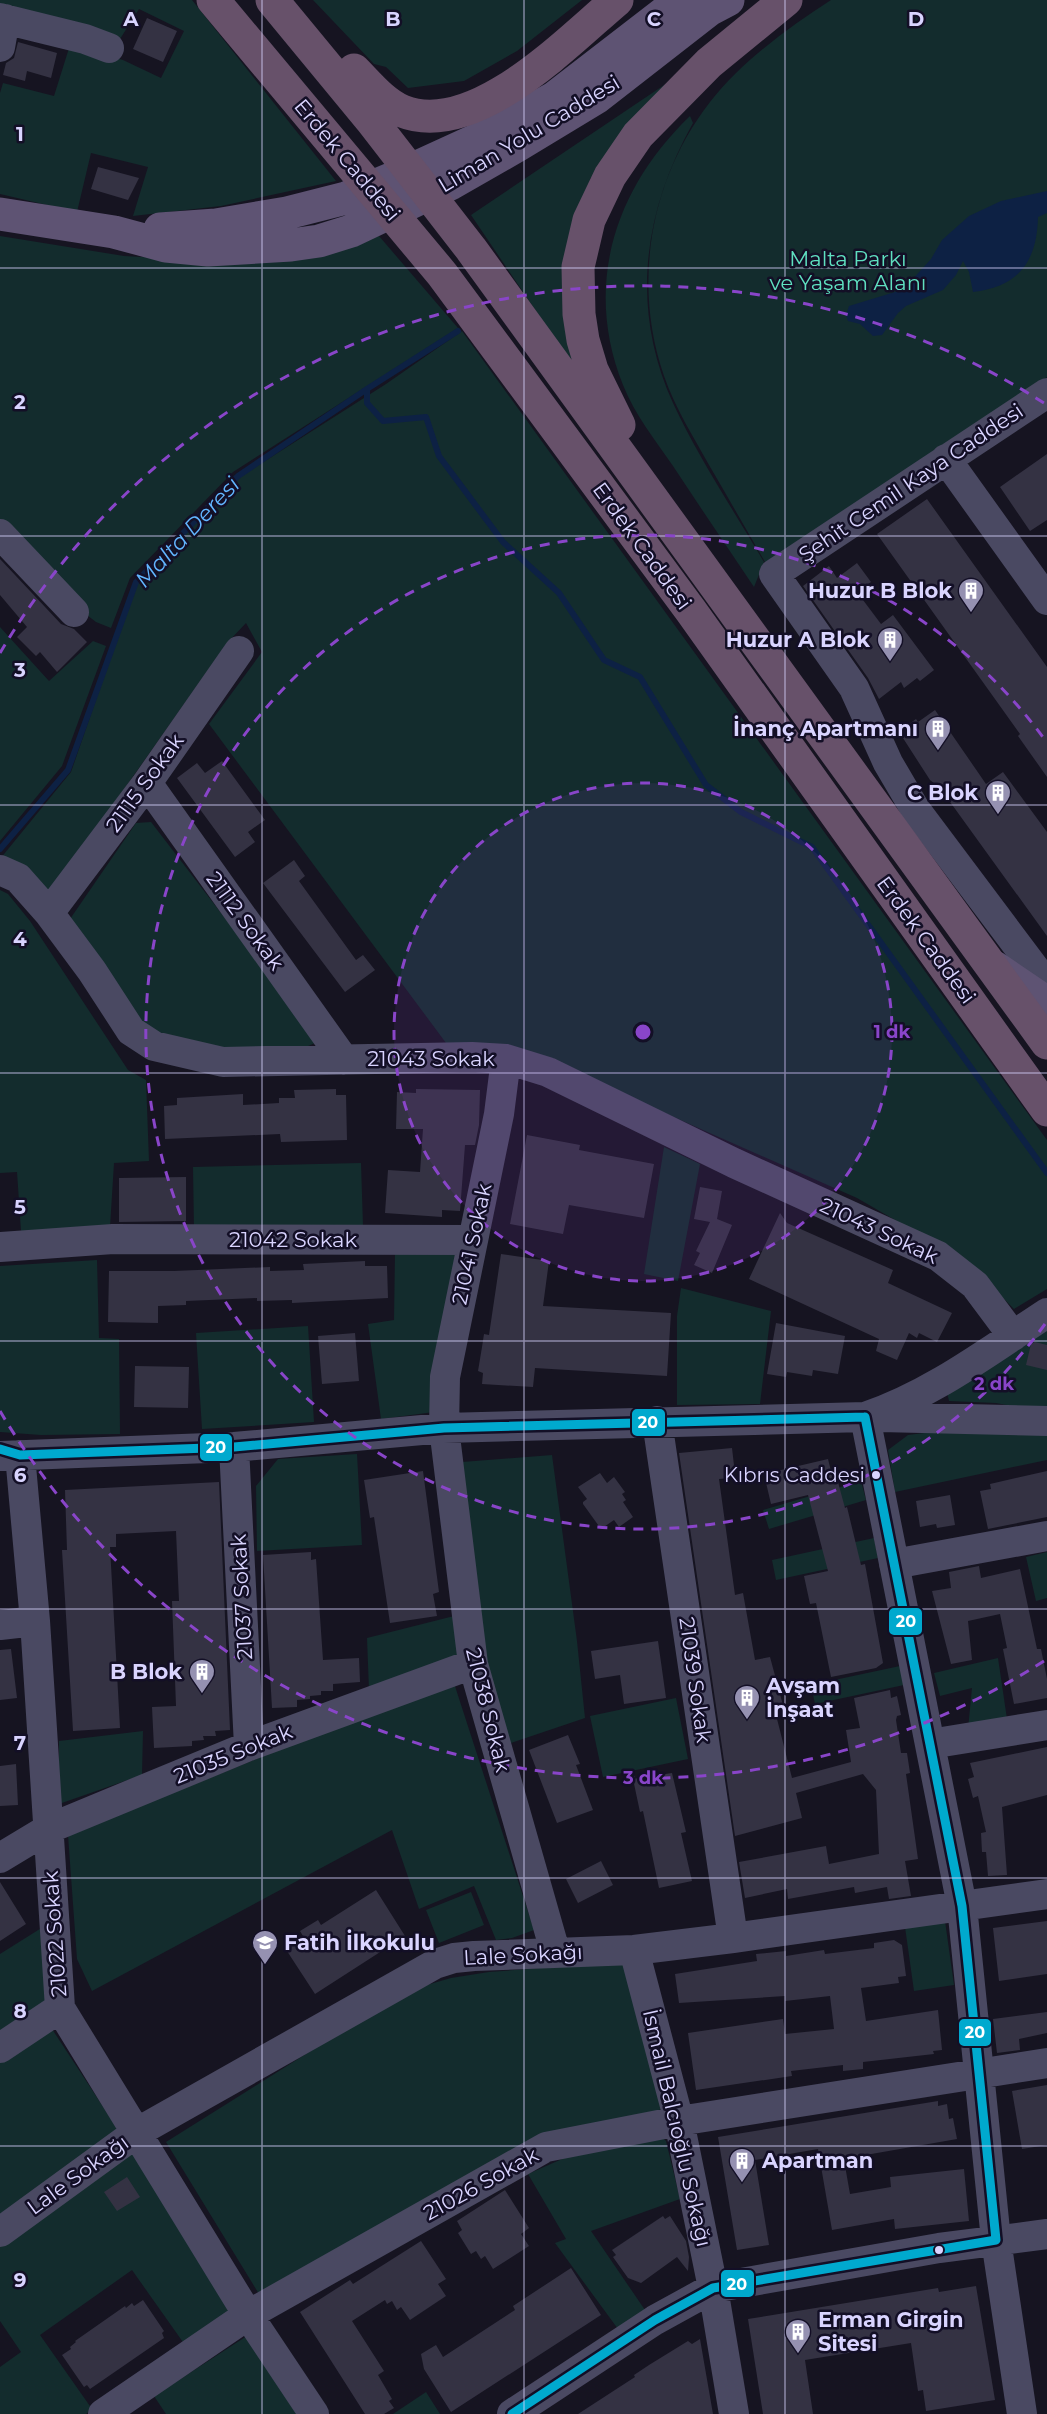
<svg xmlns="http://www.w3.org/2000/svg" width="1047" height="2414" viewBox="0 0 1047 2414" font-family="Montserrat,sans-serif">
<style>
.green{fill:#132c2d}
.water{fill:#0d2144}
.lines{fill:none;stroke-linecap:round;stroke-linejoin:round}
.stream{stroke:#0d2144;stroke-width:6}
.building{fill:#343243}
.minor{stroke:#4a4962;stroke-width:30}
.major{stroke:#5e5373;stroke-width:33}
.highway{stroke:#67516a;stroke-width:33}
.bus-1-casing{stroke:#130f26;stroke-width:14}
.bus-1{stroke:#00a9ce;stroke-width:9}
.grid{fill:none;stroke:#d9d4ff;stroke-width:1.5;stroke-opacity:0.55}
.ring{fill:none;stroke:#8945c9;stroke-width:3;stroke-dasharray:10 8}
.bus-dot{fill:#d9d4ff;stroke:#130f26;stroke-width:2}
.labels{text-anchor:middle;stroke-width:5;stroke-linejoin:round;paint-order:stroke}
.bus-label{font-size:20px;fill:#d9d4ff;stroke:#130f26;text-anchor:end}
.street-label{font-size:21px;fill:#d9d4ff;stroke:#130f26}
.park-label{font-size:21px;fill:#5fe0c0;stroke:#130f26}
.poi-label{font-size:21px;font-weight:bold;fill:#d9d4ff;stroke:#130f26;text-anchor:end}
.water-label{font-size:22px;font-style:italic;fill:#62b6ff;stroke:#130f26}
.grid-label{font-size:20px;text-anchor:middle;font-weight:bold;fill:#d9d4ff;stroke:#130f26;stroke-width:5;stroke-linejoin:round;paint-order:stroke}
.centre{fill:#8945c9;stroke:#130f26;stroke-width:3}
.ring-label{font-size:18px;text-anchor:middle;font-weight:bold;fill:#8945c9;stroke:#130f26;stroke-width:5;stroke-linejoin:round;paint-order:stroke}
.line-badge{stroke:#130f26;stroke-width:2}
.badge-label{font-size:16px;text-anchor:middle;font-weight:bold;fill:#fff}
</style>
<rect width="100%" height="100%" fill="#161421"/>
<path class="green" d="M0,0H192L336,181L221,206L133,216L148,167L91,153L77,212L0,194V93L3,83L54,96L70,45L123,60L161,78L184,31L139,9L120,39L0,9Z
M313,0H582L517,51L464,81L408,88L386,67L374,64Z
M831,0H1047V377L768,567C748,533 729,499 709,465C693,436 675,408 664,376C632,284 650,179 710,102C742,61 788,28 831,0Z
M679,75L590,179L584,382L471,215Z
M690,116L693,123C643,212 630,308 673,403C698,457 734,511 764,562L754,587C727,547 700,507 673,466C655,440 635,415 623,385C583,285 615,188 690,116Z
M0,236L124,256L159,258L379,236L458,328L233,472L130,578L111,628L96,622L83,612L0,526Z
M462,331L1047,1140V1289L1014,1309L966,1261L857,1198L581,1076L449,1047L209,724L262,652L246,623L227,643L48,897L0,859L71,772L137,581L240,477L386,384Z
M0,627L49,681L93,641L106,646L62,766L0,841Z
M151,822L311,1030L317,1042L306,1047L219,1050L145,1030L68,922L136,823Z
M0,890L8,894L30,921L128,1070L146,1080L149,1161L114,1163L110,1227L21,1231L17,1172L0,1173Z
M664,1147L700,1164L678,1281L644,1274Z
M361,1163L363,1226L194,1230L193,1167Z
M455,1249L460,1259L434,1412L381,1419L368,1324L394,1320L395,1252Z
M97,1260L99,1338L119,1339L120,1434L41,1435L0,1432V1266Z
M681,1288L771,1311L760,1404L677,1405V1316Z
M1047,1320V1413L996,1403L949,1401L947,1392Z
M308,1326L314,1422L202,1429L196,1333Z
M988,1425L1047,1427V1460L895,1492L888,1450L908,1435Z
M357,1454L362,1545L257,1551L256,1486L278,1459Z
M552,1455L577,1641L585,1718L508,1744L483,1653L462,1462Z
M861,1481L866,1500L769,1529L763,1510Z
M874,1538L878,1558L776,1580L772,1560Z
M1047,1552V1598L1036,1601L1026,1557Z
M458,1615L462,1656L369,1690L367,1638Z
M998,1658L1007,1719L968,1729L972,1688L940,1696L934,1673Z
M900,1666L904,1685L815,1704L811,1685Z
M453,1680L534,1930L512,1938L496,1940L474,1886L419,1909L392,1830L92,1991L77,1959L68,1835Z
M676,1698L688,1759L603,1777L590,1716Z
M143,1731L142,1775L59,1804V1741Z
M471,1892L484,1925L439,1943L426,1910Z
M945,1921L954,1985L914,1991L905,1927Z
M43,1927L50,2005L0,2037V1954Z
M632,1961L661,2109L259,2294L166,2142L406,1991L451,1978L489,1972Z
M52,2029L121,2134L0,2214V2063Z
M659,2134L666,2141L680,2199L591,2231L645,2310L618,2329L555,2243L566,2239L528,2174L569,2156Z
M132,2143L236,2309L185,2345L132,2270L40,2335L92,2409L86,2414H0V2367L21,2352L0,2321V2236Z
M250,2334L302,2414H166L154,2396Z
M426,2392L440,2414H393Z"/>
<path class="water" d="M1047,191V213L1038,217C1037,261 1019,287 973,292L969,272L963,261L956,275L943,290L906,306L898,313L882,335L873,336L860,324L848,321L846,315L849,306L895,292L911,281L931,259L942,240L969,216L1001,201Z"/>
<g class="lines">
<path class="stream" d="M367,389V403L383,421L426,417L439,456L503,542L559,593L604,660L640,677L706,785L741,812L812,847L1047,1173
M0,849L68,770L136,582L238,476L367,389L458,331"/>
</g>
<path class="building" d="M147,18L177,31L163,62L133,49Z
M18,42L57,53L51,78L27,71L25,81L3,75L6,63L14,58Z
M98,167L139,178L128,200L91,189Z
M1047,454V520L1030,531L1000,487Z
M927,499L1047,667V777L1018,736L1020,734L877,534Z
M0,559L61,624L74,629L87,642L57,672L40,652L36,656L17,637L27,627L0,595Z
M857,563L871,582L857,592L881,624L893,615L934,670L920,681L917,678L904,688L901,682L879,699L868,678L803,586L829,566L837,578Z
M935,710L986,784L1003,772L1047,832V936L940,788L930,780L901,735L904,731L902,729L916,719L918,722Z
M222,761L265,820L248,832L255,842L235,857L177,778L197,763L205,773Z
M294,860L305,876L299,881L356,960L363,955L375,970L345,992L263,883Z
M336,1089V1095H346L347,1140L281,1142L280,1134L165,1139L164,1106L177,1105V1098L243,1094V1105L279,1103V1098H295L294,1090Z
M416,1089L480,1090L479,1125L475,1145H465L460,1211L442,1210V1217L385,1213L388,1170L420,1172L423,1129H396L397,1092L416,1093Z
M527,1135L580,1145L579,1150L654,1164L644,1218L569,1205L563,1234L510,1224Z
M186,1177V1221L119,1222V1178Z
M700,1187L722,1191L717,1219L732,1225L712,1273L694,1265L700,1253L696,1251L710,1222L694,1219Z
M780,1213L787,1223L893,1270L888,1283L952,1313L937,1342L919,1333L917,1338L909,1333L897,1360L876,1351L879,1339L749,1279Z
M501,1254L549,1261L543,1306L671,1313L667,1376L535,1368L533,1387L482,1384L483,1373L478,1371L482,1347L484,1334L489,1335Z
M365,1261V1266H387L388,1298L292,1303V1300L257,1301V1298L186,1301V1305L158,1306V1323L108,1322L109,1271H174L270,1267V1271L304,1270L303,1264Z
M776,1323L845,1336L838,1374L813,1370L812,1376L787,1372L786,1377L767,1374Z
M355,1333L359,1381L322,1384L318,1336Z
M1035,1342L1047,1345V1370L1026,1365L1031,1344Z
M135,1366L189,1367L188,1408L134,1407Z
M732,1448L735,1474L731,1475V1478L719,1479L735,1595L743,1593L755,1660L770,1657L784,1709L775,1711L792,1778L851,1762L846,1730L860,1728L854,1698L890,1690L891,1698L897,1696L901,1715L897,1716L896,1720L901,1753H907L910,1773L906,1774L918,1859L905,1861L911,1896L889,1899L887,1887L855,1893L854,1887L788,1899L787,1889L745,1898L739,1862L826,1846L829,1864L879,1854L876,1790L863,1774L796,1793L802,1818L735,1836L679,1453Z
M828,1459L831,1471H835L845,1508L847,1507L861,1565L865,1564L883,1663L876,1668L831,1677L816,1603L810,1604L804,1576L828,1571L808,1495L771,1504L764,1474Z
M423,1471L439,1592L433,1594L437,1616L390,1623L374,1517L370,1518L364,1480Z
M1047,1471V1517L988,1529L980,1491L991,1489L990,1484Z
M600,1473L607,1483L614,1477L625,1492L622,1494L626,1500L623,1502L633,1517L619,1527L614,1520L601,1529L583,1504V1502L587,1499L578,1487Z
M219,1482L230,1730L215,1731L216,1736H203L204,1740L192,1741V1746L154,1748L152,1707L176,1706L172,1601H179L176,1531L116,1534V1547H110L120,1728L73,1731L62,1550H67L65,1490Z
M950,1495L955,1525L937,1528L936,1524L920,1527L916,1501Z
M311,1552V1560L316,1559L323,1660L359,1658L360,1682L333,1684V1691H321V1695L310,1696V1699L297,1700V1707L272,1708L263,1555Z
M979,1566L981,1578L1020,1569L1037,1649H1041L1047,1679V1698L1014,1704L1003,1649L1007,1648L1000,1614L968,1621L972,1660L951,1664L932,1591L951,1588L949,1572Z
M658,1641L666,1698L624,1704L620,1675L595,1679L591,1651Z
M11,1649L17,1698L0,1700V1650Z
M568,1735L580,1764L576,1765L593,1810L557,1823L529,1750Z
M1047,1747V1795L1002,1807L1007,1875L988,1876L986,1852H982L981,1833L986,1832L978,1796L973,1798L968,1779L974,1777L970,1763Z
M16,1764L18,1805L0,1806V1766Z
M672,1773L686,1832L681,1833L692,1881L659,1888L643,1811L640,1812L633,1779Z
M601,1861L613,1885L578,1903L566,1879Z
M0,1882L26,1924L0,1941Z
M376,1890L405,1936L315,1994L285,1948L303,1936L300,1931L318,1920L321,1925Z
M1047,1921V1974L999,1981L993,1928Z
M894,1940L902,1945L906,1976L898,1977L899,1983L861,1988L866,2021L938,2010L942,2050L933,2051L934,2054L863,2062V2069L843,2071V2065L791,2071L792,2076L696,2090L688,2033L783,2019L785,2034L834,2029L830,1996L785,2001V1996L679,2003L675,1974L757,1961L756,1954L786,1951V1956L824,1950L825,1954L874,1948V1943Z
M1047,2012V2033L1019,2039L1020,2050L997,2053L993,2019Z
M1047,2085V2145L1022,2149L1012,2091Z
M938,2101V2106L947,2104L949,2119L953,2118L957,2139L860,2156V2158L844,2160L850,2194L891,2187L890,2177L964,2169L969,2221L895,2229L894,2219L832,2230L818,2149L755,2160L769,2245L737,2250L718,2137Z
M127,2177L140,2197L117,2211L104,2192Z
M505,2190L529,2228L521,2234L529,2246L493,2269L485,2256L481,2259L476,2251L471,2254L458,2233L462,2230L457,2221Z
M663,2216L665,2219L670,2216L686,2241L689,2257L688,2271L677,2257L641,2283L628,2278L613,2257L616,2255L612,2250Z
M421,2241L446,2279L438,2284L446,2296L410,2320L401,2307L397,2310L392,2301L387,2304L385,2300L352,2321L384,2371L378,2375L392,2399L389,2401L394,2408L384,2414H365L300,2312L350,2280L353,2284Z
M571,2268L601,2315L451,2412L424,2369L421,2354L436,2345L443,2357L515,2310L513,2306Z
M976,2286L995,2400L926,2411L923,2390L918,2391L911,2343L805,2360L813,2414H763L748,2319L938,2288L939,2292Z
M143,2300L164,2331L162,2333L164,2338L90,2389L87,2385L84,2387L62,2355L71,2349L70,2347L76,2342L75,2341L125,2306L126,2308L132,2303L134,2306Z
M700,2339L713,2414H578L635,2377L634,2375L649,2365L688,2341L692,2344Z"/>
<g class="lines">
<path class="minor" d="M0,18L85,39L109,48
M0,47L5,19
M1047,393L774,574L854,688L888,763L915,809L1047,985
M946,459L1047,600
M0,534L74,612
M147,783L344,1060
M0,870L18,878L49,913L92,971L131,1031L154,1046L223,1062L472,1057L506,1059L548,1072L734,1163L938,1256L975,1285L1013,1336
M49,913L147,783L239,651
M506,1059L499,1114L445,1377L444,1428L473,1664L555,1951
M0,1247L113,1239L473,1240
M865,1417L962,1906L996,2240L1022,2414
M880,1417L1047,1421
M657,1421L733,1938
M234,1447L249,1746
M20,1455L35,1621L60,2008L248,2315L314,2414
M0,1456L234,1447L444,1428L865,1417C931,1395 989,1351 1047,1313
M894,1564L1047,1536
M0,1625L35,1621
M930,1744L1047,1725
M0,1858L48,1829L249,1746L473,1664
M634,1950L679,2121L713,2288L734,2414
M0,2048L60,2008
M0,2232L136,2133L435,1964L454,1958L474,1956L634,1950L733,1938L1047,1894
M103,2414L248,2315L546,2147L679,2121L1047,2063
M512,2414L655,2320L713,2288L939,2248L1047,2234"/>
<path class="major" d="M0,214L114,232L166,246L208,250L291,245L319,241L351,231L452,183L520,144L596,98L709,10L728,0
M160,229L216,225L287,213L346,198L391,179L485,136L554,98L681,0
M994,967L1047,1003"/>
<path class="highway" d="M213,0L442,274L691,611L1047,1110
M272,0L371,120L471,249L1047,1043
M354,70C368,84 383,103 402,111C474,140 567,42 617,0
M619,425L592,370L583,340L579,314L578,267L589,220L610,176L638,135L709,63L786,0"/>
<defs>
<path id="bus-1" d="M865,1417L962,1906L996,2240
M0,1449L20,1455L234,1447L444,1428L865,1417
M512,2414L655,2320L713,2288L996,2240"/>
</defs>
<use href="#bus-1" class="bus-1-casing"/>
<use href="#bus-1" class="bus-1"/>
</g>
<path class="grid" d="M262,0V2414M524,0V2414M785,0V2414M0,268H1047M0,536H1047M0,805H1047M0,1073H1047M0,1341H1047M0,1609H1047M0,1878H1047M0,2146H1047"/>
<circle cx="643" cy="1032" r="249" fill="#8945c9" fill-opacity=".12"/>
<g class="ring">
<circle cx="643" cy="1032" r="249"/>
<path d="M1045 1324A497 497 0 1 1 1045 740"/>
<path d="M1044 1661A746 746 0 0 1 0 1411M0 653A746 746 0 0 1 1044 403"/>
</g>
<defs>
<symbol id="building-pin" viewBox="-11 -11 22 30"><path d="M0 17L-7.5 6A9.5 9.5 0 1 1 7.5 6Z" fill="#9591b1" stroke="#130f26"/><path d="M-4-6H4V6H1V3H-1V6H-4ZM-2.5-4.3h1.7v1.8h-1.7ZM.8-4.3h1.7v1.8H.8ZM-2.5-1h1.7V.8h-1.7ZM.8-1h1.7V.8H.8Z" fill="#fff"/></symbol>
<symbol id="school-pin" viewBox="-11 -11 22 30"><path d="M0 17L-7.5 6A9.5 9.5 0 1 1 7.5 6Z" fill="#9591b1" stroke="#130f26"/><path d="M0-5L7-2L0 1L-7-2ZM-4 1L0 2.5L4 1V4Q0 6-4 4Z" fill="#fff"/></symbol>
</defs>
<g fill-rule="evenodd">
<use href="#building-pin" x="956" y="576" width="30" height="40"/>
<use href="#building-pin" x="875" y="625" width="30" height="40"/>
<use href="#building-pin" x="923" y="714" width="30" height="40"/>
<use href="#building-pin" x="983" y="778" width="30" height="40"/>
<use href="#building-pin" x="187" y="1657" width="30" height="40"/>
<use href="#building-pin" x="732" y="1683" width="30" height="40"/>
<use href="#school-pin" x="250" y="1928" width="30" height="40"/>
<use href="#building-pin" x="727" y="2146" width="30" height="40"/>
<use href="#building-pin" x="783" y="2317" width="30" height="40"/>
</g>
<g class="bus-dot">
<circle cx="876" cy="1475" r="5"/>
<circle cx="939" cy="2250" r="5"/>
</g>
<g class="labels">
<g class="bus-label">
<text x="865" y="1482">Kıbrıs Caddesi</text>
</g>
<g class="street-label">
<text transform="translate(529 134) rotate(-31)" y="7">Liman Yolu Caddesi</text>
<text transform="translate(347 160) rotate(50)" y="7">Erdek Caddesi</text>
<text transform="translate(911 483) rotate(-34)" y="7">Şehit Cemil Kaya Caddesi</text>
<text transform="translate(642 546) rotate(54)" y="7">Erdek Caddesi</text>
<text transform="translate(145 783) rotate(-54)" y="7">21115 Sokak</text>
<text transform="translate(245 921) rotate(54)" y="7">21112 Sokak</text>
<text transform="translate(926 940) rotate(54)" y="7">Erdek Caddesi</text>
<text x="431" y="1066">21043 Sokak</text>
<text transform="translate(879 1231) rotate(25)" y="7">21043 Sokak</text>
<text x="293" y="1247">21042 Sokak</text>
<text transform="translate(472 1244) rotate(-78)" y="7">21041 Sokak</text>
<text transform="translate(242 1597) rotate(-93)" y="7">21037 Sokak</text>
<text transform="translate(695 1680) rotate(82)" y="7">21039 Sokak</text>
<text transform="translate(488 1710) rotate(76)" y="7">21038 Sokak</text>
<text transform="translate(233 1754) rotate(-22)" y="7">21035 Sokak</text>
<text transform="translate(55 1934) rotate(-94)" y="7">21022 Sokak</text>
<text transform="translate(523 1955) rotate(-3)" y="7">Lale Sokağı</text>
<text transform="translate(677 2128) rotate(77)" y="7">İsmail Balcıoğlu Sokağı</text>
<text transform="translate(78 2175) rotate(-36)" y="7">Lale Sokağı</text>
<text transform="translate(481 2184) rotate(-29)" y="7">21026 Sokak</text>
</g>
<g class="park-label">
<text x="848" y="266">Malta Parkı<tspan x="848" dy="24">ve Yaşam Alanı</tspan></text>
</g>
<g class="poi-label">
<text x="952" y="598">Huzur B Blok</text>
<text x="870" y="647">Huzur A Blok</text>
<text x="918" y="736">İnanç Apartmanı</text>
<text x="978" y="800">C Blok</text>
<text x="182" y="1679">B Blok</text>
<text x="766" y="1693" text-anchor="start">Avşam<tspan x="766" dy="24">İnşaat</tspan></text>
<text x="284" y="1950" text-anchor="start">Fatih İlkokulu</text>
<text x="762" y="2168" text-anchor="start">Apartman</text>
<text x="818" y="2327" text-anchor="start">Erman Girgin<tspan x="818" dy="24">Sitesi</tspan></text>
</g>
<g class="water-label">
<text transform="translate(187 532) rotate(-47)" y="8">Malta Deresi</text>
</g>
</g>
<g class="grid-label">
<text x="131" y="26">A</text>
<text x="393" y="26">B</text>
<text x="654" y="26">C</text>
<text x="916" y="26">D</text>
<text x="20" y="141">1</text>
<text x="20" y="409">2</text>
<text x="20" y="677">3</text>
<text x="20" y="946">4</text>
<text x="20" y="1214">5</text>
<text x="20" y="1482">6</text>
<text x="20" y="1750">7</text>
<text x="20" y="2018">8</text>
<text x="20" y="2287">9</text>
</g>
<circle cx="643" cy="1032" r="9" class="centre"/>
<g class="ring-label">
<text x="892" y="1038">1 dk</text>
<text x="994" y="1390">2 dk</text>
<text x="643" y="1784">3 dk</text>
</g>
<g class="line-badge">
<rect x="631" y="1408" width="35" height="29" rx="6" fill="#00a9ce"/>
<rect x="199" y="1433" width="34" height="29" rx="6" fill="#00a9ce"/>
<rect x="888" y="1607" width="35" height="29" rx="6" fill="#00a9ce"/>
<rect x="958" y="2018" width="34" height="29" rx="6" fill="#00a9ce"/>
<rect x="720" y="2269" width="35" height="29" rx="6" fill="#00a9ce"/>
</g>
<g class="badge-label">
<text x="648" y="1428">20</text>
<text x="216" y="1453">20</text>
<text x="906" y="1627">20</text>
<text x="975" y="2038">20</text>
<text x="737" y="2290">20</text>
</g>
</svg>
